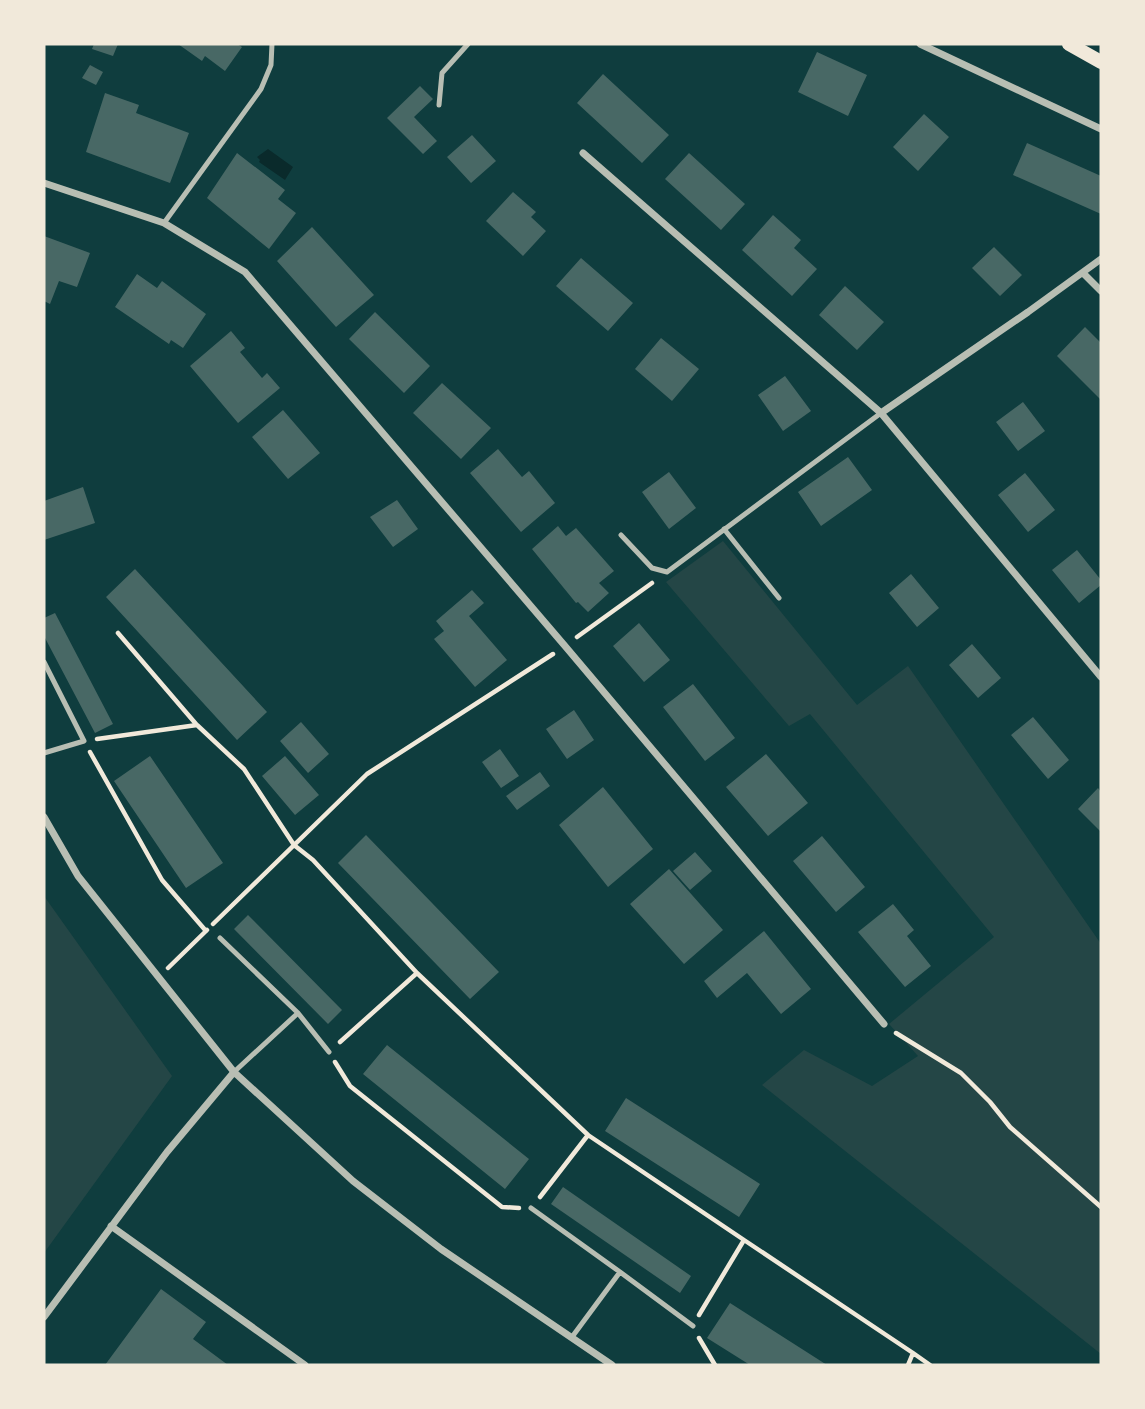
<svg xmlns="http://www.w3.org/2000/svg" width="1145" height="1409" viewBox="0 0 1145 1409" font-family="Merriweather,serif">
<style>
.green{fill:#244646}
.water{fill:#0a2a2b}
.building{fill:#486865}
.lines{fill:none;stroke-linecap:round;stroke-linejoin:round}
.path{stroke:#f1e9da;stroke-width:4.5}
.service{stroke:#b8beb3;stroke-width:5}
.minor{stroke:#b8beb3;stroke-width:7}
.secondary{stroke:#f1e9da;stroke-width:14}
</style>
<rect width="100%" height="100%" fill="#0f3d3e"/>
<path class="green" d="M723,541L857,705L908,666L1101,944V1354L762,1085L804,1050L872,1086L918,1056L889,1024L994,937L810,714L789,726L666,582Z
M44,896L172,1076L44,1253Z"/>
<path class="water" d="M268,149L293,167L285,180L259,162L260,160L257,157Z"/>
<path class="building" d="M94,44H118L113,56L92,49Z
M178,44H237L242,47L225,71L205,56L202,61Z
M817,52L867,75L848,116L798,92Z
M90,65L103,72L96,85L82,78Z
M603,74L669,135L642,163L577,103Z
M420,86L433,99L414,117L437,141L423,154L387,118Z
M105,93L139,105L136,113L189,133L170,183L86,152Z
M924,114L949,137L918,171L893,147Z
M472,135L496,161L471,183L447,157Z
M1027,143L1101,176V214L1013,175Z
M237,153L285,190L278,199L296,213L269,249L207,198Z
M689,153L745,204L721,230L665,179Z
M513,192L536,212L531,217L546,231L523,256L486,221Z
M773,215L801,240L794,248L817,269L792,296L742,250Z
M312,227L374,295L336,327L277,261Z
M44,236L90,253L77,287L59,281L50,304L44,301Z
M994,247L1022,275L1000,296L972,268Z
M581,258L633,303L608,331L556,286Z
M137,274L157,288L162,281L206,314L183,348L171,340L169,344L115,307Z
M845,286L884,322L857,350L819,315Z
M375,312L430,366L404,393L349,339Z
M1085,327L1101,343V400L1057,356Z
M231,331L245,348L240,352L262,378L267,373L280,388L238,423L190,366Z
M661,338L699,369L672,401L635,369Z
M785,376L811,411L783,431L758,395Z
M442,383L491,428L461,459L413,413Z
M1023,402L1045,431L1018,451L996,422Z
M283,410L320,453L288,479L252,437Z
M498,449L522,477L529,471L555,503L521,532L470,473Z
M848,457L872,490L821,526L798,492Z
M669,472L696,508L669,529L642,492Z
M1025,473L1055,510L1028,532L998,495Z
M83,487L95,523L44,540V501Z
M397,500L418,529L393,547L370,517Z
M558,526L566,536L576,528L614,571L599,583L609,593L588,612L578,602L576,603L532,549Z
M1077,550L1101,580V585L1079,603L1052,570Z
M135,569L267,712L237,740L106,597Z
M911,574L939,608L917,627L889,593Z
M472,590L484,603L469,616L507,660L475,687L434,639L444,631L436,621Z
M55,613L113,724L95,733L44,636V618Z
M639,623L670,660L644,682L613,646Z
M972,644L1001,678L978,698L949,665Z
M693,684L735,738L705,761L663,707Z
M574,710L594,740L567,759L546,729Z
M1033,717L1069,760L1048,779L1011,735Z
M301,722L329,754L308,773L280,741Z
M500,749L519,776L501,788L482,762Z
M766,754L808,803L768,836L726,787Z
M150,756L223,863L186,888L114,781Z
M285,756L319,795L295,815L262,776Z
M540,772L550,786L517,810L506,796Z
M603,787L653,849L608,887L559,825Z
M1098,788L1101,792V832L1078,809Z
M366,835L499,972L470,999L338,863Z
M822,836L865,887L836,912L793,861Z
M695,852L712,871L690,890L673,871Z
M669,869L723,930L684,964L630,904Z
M893,904L914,930L907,936L931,966L905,987L858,932Z
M248,915L342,1010L328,1024L234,929Z
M764,931L811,989L781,1014L747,973L717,998L704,981Z
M387,1045L529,1159L505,1189L363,1074Z
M626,1098L760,1184L739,1217L605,1131Z
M563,1187L691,1276L680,1293L551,1204Z
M161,1289L206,1322L193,1339L228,1365H105Z
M730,1303L827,1365H750L707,1338Z"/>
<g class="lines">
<path class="path" d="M118,633L196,724
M577,637L652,583
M97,739L197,725L244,769L294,845L313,860L417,973L340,1042
M90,752L162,880L206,931
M213,924L367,774L553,654
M168,968L207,930
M417,973L588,1135L540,1197
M896,1033L961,1073L990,1102L1010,1127L1101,1207
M335,1062L350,1086L502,1207L519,1208
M588,1135L744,1240L699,1315
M744,1240L913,1353L908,1365
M699,1338L715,1365
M913,1353L930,1365"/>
<path class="service" d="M439,105L442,73L468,44
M164,223L261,89L271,65L272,44
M724,529L779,598
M621,535L652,568L667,572L881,413
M44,662L84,741L44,753
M220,938L298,1013
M234,1072L298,1013L329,1052
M531,1208L620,1272
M572,1337L620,1272L693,1326"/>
<path class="minor" d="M920,44L1101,129
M583,153L881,413L1101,677
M44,183L164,223L245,272L565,646L884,1024
M1083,273L1101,291
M881,413L1028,312L1101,259
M44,817L78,876L234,1072L353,1181L441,1249L612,1365
M111,1226L305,1365
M44,1317L167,1152L234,1072"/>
<path class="secondary" d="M1069,44L1101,62"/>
</g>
<rect width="1145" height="1409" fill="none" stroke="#f1e9da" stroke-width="91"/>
</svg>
